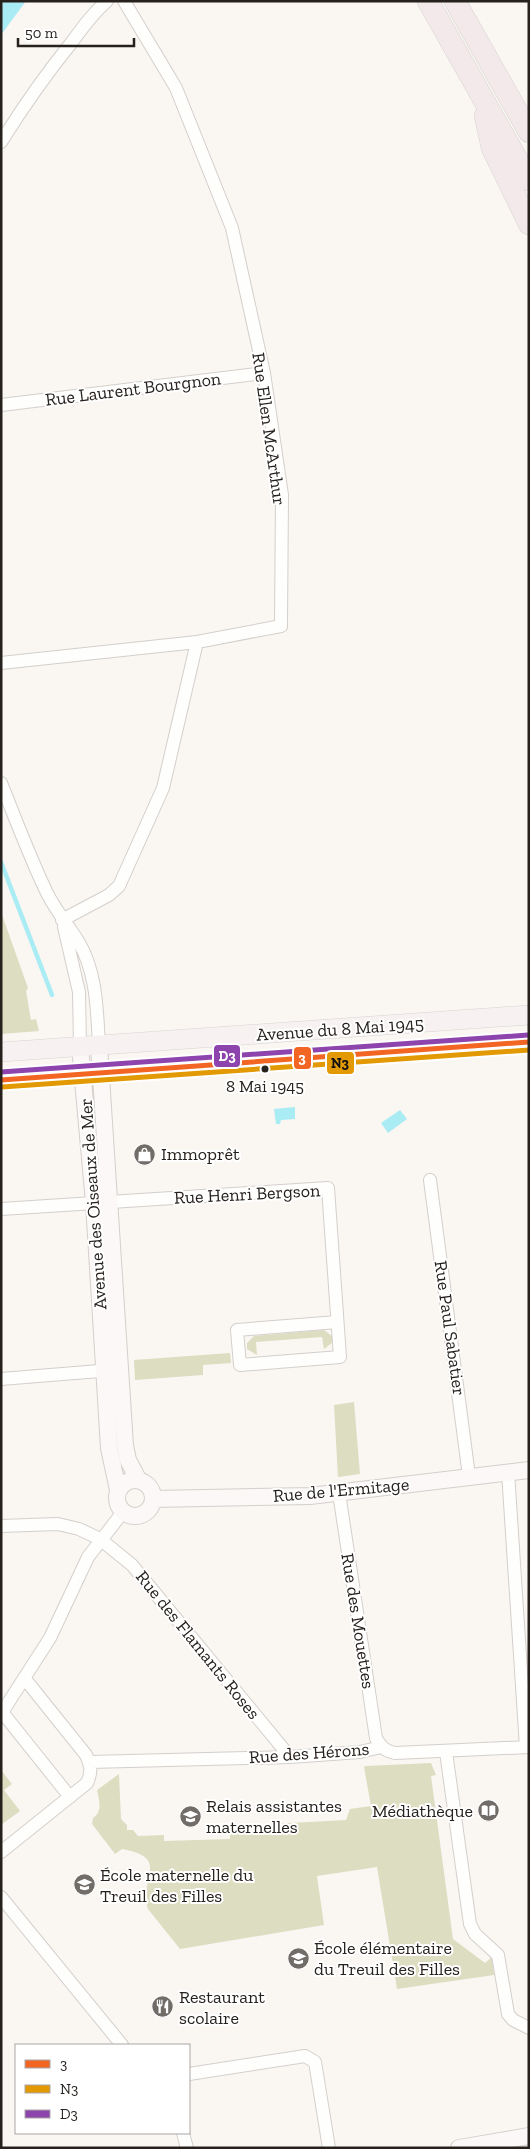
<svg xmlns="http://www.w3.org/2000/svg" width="530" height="2149" viewBox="0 0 530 2149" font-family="'Zilla Slab',serif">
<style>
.green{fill:#ddddc1}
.water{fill:#aaecf4}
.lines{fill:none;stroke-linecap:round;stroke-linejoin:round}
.stream{stroke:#aaecf4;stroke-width:4.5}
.street-casing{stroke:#d4cfcb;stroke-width:14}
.secondary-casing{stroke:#d4cfcb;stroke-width:18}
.primary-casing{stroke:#d6d4d1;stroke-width:20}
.highway-casing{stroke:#d6d4d1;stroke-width:22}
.street{stroke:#fefefd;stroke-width:12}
.secondary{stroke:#fbf8f7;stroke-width:16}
.primary{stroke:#f7f2f1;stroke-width:19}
.highway{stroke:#f3e9ea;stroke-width:21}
.bus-1-casing{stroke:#fff;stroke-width:9}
.bus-2-casing{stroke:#fff;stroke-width:9}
.bus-3-casing{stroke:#fff;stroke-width:9}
.bus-1{stroke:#f26522;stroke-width:5}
.bus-2{stroke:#e29903;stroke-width:5}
.bus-3{stroke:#8e44ad;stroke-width:5}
.bus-dot{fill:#27211d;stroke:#fff;stroke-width:2}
.labels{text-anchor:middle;stroke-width:4;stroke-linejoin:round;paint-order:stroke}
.bus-label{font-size:17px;fill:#27211d;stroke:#fff}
.street-label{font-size:18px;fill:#27211d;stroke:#fff}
.poi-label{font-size:18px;fill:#27211d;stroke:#fff;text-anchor:start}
.line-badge{stroke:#fff;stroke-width:2}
.badge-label{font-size:14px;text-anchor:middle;font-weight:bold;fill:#fff}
.pale-badge-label{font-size:14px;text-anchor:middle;font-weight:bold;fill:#111}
</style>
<rect width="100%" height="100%" fill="#faf6f2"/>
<path class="green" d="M1,912L28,988L26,991L31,1020L36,1019L39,1031L1,1034Z
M324,1330L332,1336L333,1342L324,1349L322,1337L256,1342L257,1355L247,1349V1343L254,1336Z
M230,1353L231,1363L203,1365V1375L135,1380L134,1360Z
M354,1402L360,1474L338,1477L334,1405Z
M431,1763L436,1775L431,1776L453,1939L485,1963L492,1957L494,1975L397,1989L377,1867L317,1876L324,1925L180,1949L148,1909C138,1879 172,1858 122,1849L115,1854L92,1824L93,1818C103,1811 99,1801 97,1790L119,1774L121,1819L127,1825V1830H133L138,1836L164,1835V1841L230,1839V1832L271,1831V1824L346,1820L350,1809L371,1806L364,1767L366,1766Z
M1,1770L12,1784L4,1790L20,1811L1,1825Z"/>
<path class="water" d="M1,1H26L1,35Z
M295,1107V1119L281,1120L280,1124H276L274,1109Z
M400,1110L407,1119L388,1133L381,1123Z"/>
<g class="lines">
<path class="stream" d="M1,862L52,995"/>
<defs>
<path id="street" d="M1,142C23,107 46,74 72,42C83,27 93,13 107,1
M1,405L264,373
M1,663L197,642
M1,783C16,820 30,858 47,893C56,911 68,925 78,941C97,972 97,1011 99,1046
M62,920L109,895L119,886L163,788L197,642L281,626L282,495L264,373L232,228L176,88L124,1
M64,927L79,992L80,1047
M430,1180L469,1476
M1,1209L328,1188L340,1357L240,1365L237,1330L337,1322
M1,1379L112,1370
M508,1472L526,1747
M339,1493L376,1738C381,1747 385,1751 395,1753L529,1747
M1,1526L58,1524L79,1529L100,1539L132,1565L290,1757
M2,1712L70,1797
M1,1714L50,1638L88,1557L123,1512
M446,1752L470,1924L475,1934L498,1955L508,2014L513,2020L529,2028
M90,1762L290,1757L360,1752L381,1747
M1,1852L87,1783C92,1772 91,1766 86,1755L25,1679
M1,1897L122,2045
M189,2074L305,2056L315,2062L329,2148
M183,2133L187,2148"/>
<path id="secondary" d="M99,1046L125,1445L128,1460L138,1479
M80,1047L94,1203L109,1448L118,1490
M117 1498a18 18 0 1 1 36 0a18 18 0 1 1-36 0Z
M153,1499L310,1496L529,1470
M459,2148L529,2136"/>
<path id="primary" d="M1,1052L529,1015
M1,1080L529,1042"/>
<path id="highway" d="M428,1L529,180
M455,1L529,132
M485,116L492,148L529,224"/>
</defs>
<use href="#street" class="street-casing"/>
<use href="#secondary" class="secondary-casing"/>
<use href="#primary" class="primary-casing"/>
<use href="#highway" class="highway-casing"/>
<use href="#street" class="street"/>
<use href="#secondary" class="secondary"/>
<use href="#primary" class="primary"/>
<use href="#highway" class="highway"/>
<defs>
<path id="bus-1" d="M1,1080L529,1042"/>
<path id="bus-2" d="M2,1087L529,1050"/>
<path id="bus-3" d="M1,1072L528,1035"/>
</defs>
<use href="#bus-1" class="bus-1-casing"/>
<use href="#bus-2" class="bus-2-casing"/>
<use href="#bus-3" class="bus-3-casing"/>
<use href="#bus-1" class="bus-1"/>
<use href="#bus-2" class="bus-2"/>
<use href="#bus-3" class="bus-3"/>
</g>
<defs>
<symbol id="shop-disc" viewBox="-11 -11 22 22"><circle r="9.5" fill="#716c68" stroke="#fff"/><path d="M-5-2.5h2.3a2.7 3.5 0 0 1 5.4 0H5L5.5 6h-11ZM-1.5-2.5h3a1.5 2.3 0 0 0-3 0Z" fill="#fff"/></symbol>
<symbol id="library-disc" viewBox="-11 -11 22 22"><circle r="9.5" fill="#716c68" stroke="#fff"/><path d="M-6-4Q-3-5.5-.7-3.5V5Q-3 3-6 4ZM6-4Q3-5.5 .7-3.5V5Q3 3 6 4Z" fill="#fff"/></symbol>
<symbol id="school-disc" viewBox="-11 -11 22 22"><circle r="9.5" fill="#716c68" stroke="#fff"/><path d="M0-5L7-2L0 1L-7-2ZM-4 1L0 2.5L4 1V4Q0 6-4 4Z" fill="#fff"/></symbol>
<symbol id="restaurant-disc" viewBox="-11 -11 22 22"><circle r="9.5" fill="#716c68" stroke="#fff"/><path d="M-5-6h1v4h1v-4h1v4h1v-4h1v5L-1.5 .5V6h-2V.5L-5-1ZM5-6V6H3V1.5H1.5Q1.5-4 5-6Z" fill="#fff"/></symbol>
</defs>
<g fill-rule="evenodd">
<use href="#shop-disc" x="132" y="1142" width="25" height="25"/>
<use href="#library-disc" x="476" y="1798" width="25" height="25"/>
<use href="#school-disc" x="178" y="1804" width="25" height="25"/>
<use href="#school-disc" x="72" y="1872" width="25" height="25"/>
<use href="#school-disc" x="286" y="1946" width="25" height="25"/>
<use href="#restaurant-disc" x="150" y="1994" width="25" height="25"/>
</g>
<circle class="bus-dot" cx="265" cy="1069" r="4.5"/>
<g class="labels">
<g class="bus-label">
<text x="265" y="1092">8 Mai 1945</text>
</g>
<g class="street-label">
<text transform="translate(133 389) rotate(-7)" y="6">Rue Laurent Bourgnon</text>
<text transform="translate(269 429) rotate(82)" y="6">Rue Ellen McArthur</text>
<text transform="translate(340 1029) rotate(-4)" y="6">Avenue du 8 Mai 1945</text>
<text transform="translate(247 1194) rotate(-3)" y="6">Rue Henri Bergson</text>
<text transform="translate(93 1204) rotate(-94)" y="6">Avenue des Oiseaux de Mer</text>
<text transform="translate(450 1328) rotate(82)" y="6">Rue Paul Sabatier</text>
<text transform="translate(341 1490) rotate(-5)" y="6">Rue de l'Ermitage</text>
<text transform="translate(358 1621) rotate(81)" y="6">Rue des Mouettes</text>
<text transform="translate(198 1645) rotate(51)" y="6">Rue des Flamants Roses</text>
<text transform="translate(309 1753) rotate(-4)" y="6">Rue des Hérons</text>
</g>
<g class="poi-label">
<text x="161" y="1160">Immoprêt</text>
<text x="206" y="1812">Relais assistantes<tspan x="206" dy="21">maternelles</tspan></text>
<text x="473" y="1817" text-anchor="end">Médiathèque</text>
<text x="100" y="1881">École maternelle du<tspan x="100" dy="21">Treuil des Filles</tspan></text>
<text x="314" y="1954">École élémentaire<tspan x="314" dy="21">du Treuil des Filles</tspan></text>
<text x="179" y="2003">Restaurant<tspan x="179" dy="21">scolaire</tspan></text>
</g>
</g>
<g class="line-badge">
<rect x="213" y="1044" width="28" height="24" rx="5" fill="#8e44ad"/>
<rect x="293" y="1046" width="19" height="24" rx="5" fill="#f26522"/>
<rect x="326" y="1051" width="29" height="24" rx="5" fill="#e29903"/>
</g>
<g class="badge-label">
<text x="227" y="1061">D3</text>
<text x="302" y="1063">3</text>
</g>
<g class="pale-badge-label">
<text x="340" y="1068">N3</text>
</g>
<rect width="530" height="2149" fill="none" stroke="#27211d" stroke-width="5"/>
<rect x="15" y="2044" width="175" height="90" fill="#ffffff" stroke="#a9a6a5"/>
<rect x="25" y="2060" width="25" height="8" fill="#f26522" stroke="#a9a6a5"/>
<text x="60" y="2069" font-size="15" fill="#27211d">3</text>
<rect x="25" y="2085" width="25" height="8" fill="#e29903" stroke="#a9a6a5"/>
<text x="60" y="2094" font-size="15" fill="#27211d">N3</text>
<rect x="25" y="2110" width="25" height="8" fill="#8e44ad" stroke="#a9a6a5"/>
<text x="60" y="2119" font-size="15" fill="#27211d">D3</text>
<path d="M18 38v8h116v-8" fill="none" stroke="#27211d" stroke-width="2.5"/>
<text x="25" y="38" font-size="15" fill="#27211d" stroke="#ffffff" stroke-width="4" paint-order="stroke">50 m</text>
</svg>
